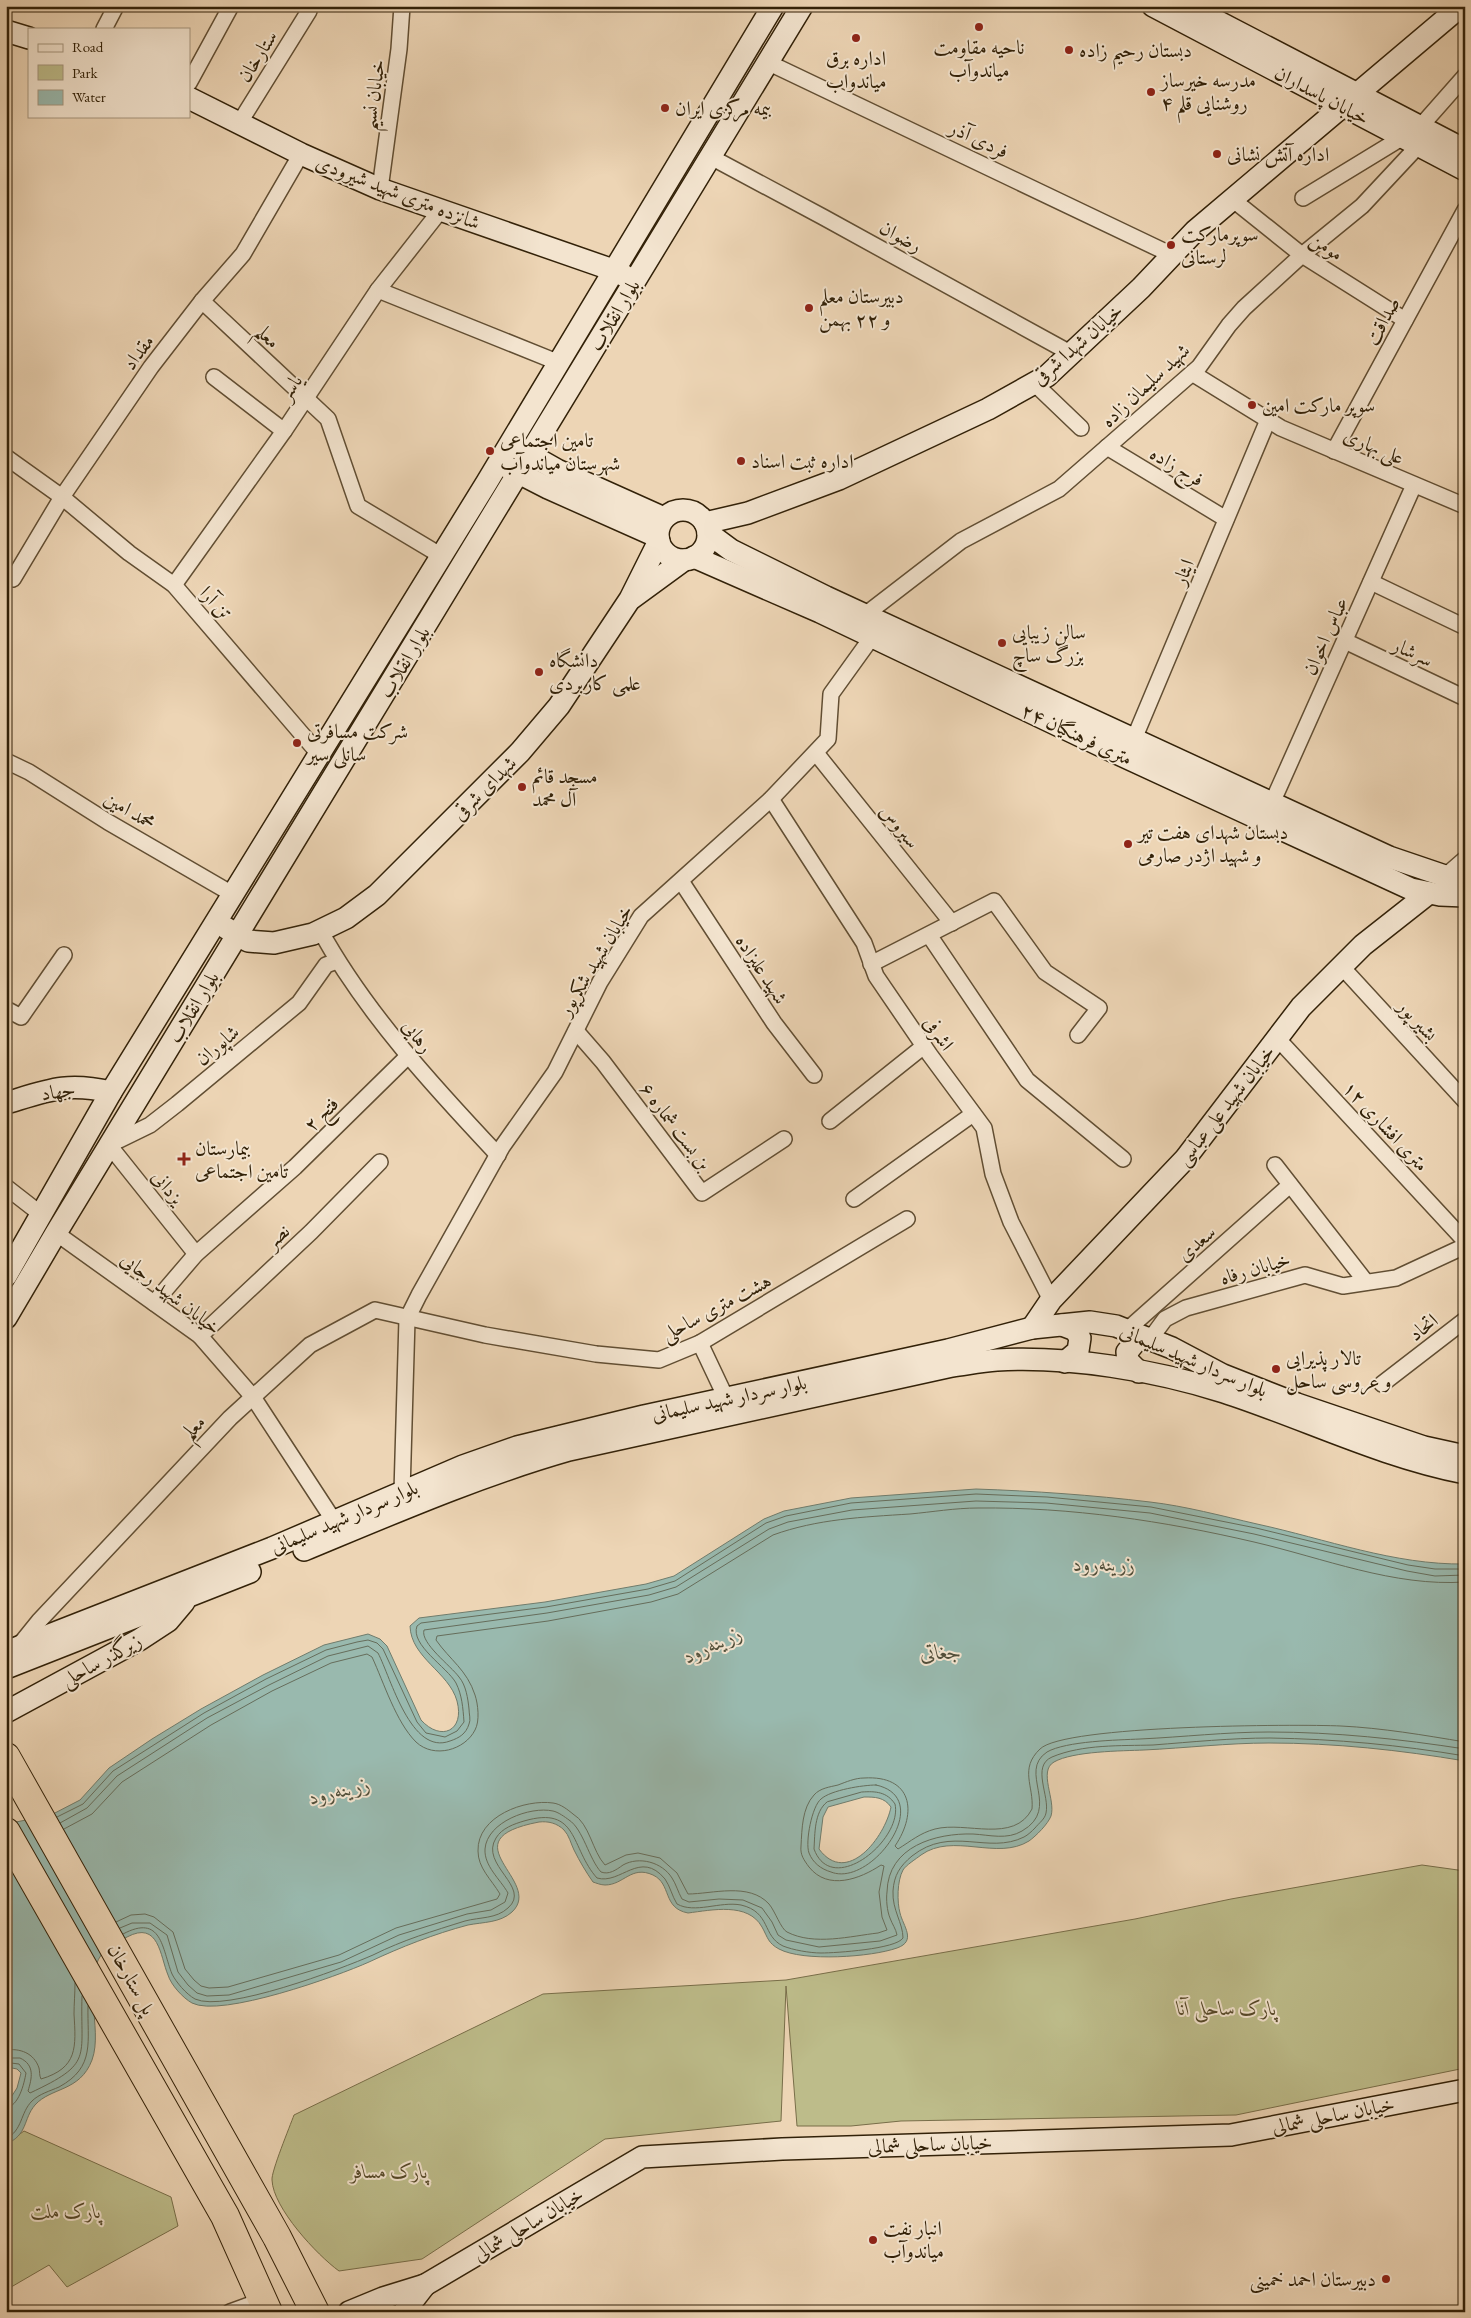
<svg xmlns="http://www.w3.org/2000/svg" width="1471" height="2318" viewBox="0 0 1471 2318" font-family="'EB Garamond',Amiri,serif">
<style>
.green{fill:#bdbc8a;stroke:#786e49}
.water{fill:#99b9ae;stroke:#707c6c;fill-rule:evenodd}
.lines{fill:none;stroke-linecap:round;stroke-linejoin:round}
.shore{stroke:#666d5b;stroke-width:1}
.street-casing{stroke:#614e33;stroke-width:18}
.secondary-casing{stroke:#322108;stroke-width:24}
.highway-casing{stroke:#322108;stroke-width:30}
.street{stroke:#f3e4cf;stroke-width:15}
.secondary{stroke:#f3e4cf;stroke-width:21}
.highway{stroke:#edd5b5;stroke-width:28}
.poi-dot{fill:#8f2418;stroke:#f3e4cf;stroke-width:2}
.labels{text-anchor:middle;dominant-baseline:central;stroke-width:4;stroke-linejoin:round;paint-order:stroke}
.poi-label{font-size:20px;fill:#322108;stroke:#f3e4cf;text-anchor:start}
.street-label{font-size:20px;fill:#322108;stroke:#f3e4cf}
.park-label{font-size:20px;font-style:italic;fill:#554828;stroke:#f3e4cf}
.water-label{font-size:21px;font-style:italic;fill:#514f3a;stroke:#f3e4cf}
</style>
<rect width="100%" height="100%" fill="#edd5b5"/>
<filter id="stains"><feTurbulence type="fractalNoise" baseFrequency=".004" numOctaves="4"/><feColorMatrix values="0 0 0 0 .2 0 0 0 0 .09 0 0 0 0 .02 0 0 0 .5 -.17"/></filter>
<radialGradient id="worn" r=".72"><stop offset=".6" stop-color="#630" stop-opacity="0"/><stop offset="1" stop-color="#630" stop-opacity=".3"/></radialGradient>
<g class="green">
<path d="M1422 1865 1465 1871V2068L1236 2115 901 2121 851 2126H797L786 1986 781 2121 605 2139 422 2259 339 2271C317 2255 273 2208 272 2180 271 2172 290 2126 294 2115L543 1994 786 1980 1135 1919 1231 1899Z"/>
<path d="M24 2131 171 2197 178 2226 67 2287 49 2265 6 2290V2144Z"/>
</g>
<path class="water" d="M976 1489C1034 1491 1092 1495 1150 1502 1185 1506 1222 1516 1257 1524 1326 1539 1394 1565 1465 1564V1761C1400 1750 1335 1743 1269 1743 1228 1743 1186 1748 1144 1750 1122 1751 1073 1751 1054 1762 1038 1771 1056 1800 1051 1816 1048 1824 1036 1836 1029 1841 997 1861 953 1832 921 1855 916 1859 906 1865 903 1870 897 1881 897 1902 900 1913 903 1926 917 1941 897 1948 872 1957 803 1962 779 1949 768 1943 768 1938 762 1927 748 1902 712 1910 688 1913 662 1908 672 1884 653 1875 631 1865 624 1885 605 1885 601 1885 596 1883 593 1882 586 1872 580 1862 574 1850 571 1844 569 1835 564 1830 557 1823 548 1821 539 1822 445 1840 545 1881 512 1912 500 1923 483 1922 468 1925 434 1934 401 1947 369 1962 338 1976 221 2018 192 2003 183 1998 171 1985 168 1975 160 1956 159 1920 127 1937 121 1941 112 1944 107 1948 78 1975 104 2028 92 2060 80 2092 51 2087 35 2105 23 2119 28 2135 6 2144V2105L17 2088 21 2073 17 2069 12 2068 6 2072V1824L51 1815 80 1800 109 1768 152 1739 201 1709 263 1675 324 1645 368 1634 380 1639 387 1646 421 1720C441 1742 465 1731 457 1701 449 1672 411 1658 410 1626L419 1618 545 1602 646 1584 674 1576 764 1519 784 1511 851 1498ZM864 1797C875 1797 884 1797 891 1807 885 1837 847 1887 819 1849L823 1817 828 1807Z"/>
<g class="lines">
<g class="shore">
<path d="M876 1785C937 1798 871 1888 831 1872 821 1869 813 1863 809 1853 805 1842 812 1806 821 1799 831 1790 863 1785 876 1785Z"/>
<path d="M862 1792C876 1791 887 1792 895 1804 903 1840 832 1898 814 1849 815 1834 814 1812 827 1802Z"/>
<path d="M57 1817 83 1804 113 1771 204 1713 266 1679 326 1650 357 1642 368 1640 377 1643 383 1649 417 1722 426 1733 445 1737 457 1731 464 1722C463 1708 462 1695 456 1683 447 1667 410 1645 417 1626L421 1623 546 1607 648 1589 675 1581 766 1523 786 1516 851 1503 976 1494 1047 1497 1151 1507 1256 1528 1408 1565 1435 1569H1465"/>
<path d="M60 1823 87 1808 117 1776 207 1718 269 1685 328 1656 368 1646 378 1653C391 1678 411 1756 450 1741 459 1738 466 1734 469 1724 471 1720 469 1714 469 1709 468 1699 466 1685 459 1677 451 1666 420 1643 424 1630L547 1613 649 1595 676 1587 769 1529 788 1522 852 1510 976 1501 1046 1503 1150 1513 1254 1534 1407 1571 1435 1576 1465 1575"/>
<path d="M64 1829 92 1814 122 1782 211 1725 272 1691 331 1663 367 1654 372 1657C384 1683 396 1722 416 1742 434 1759 465 1750 475 1730 480 1721 478 1704 475 1695 467 1670 450 1660 436 1640L437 1636 548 1621 651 1602 678 1594 773 1535C817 1519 863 1517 910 1514 932 1512 955 1508 978 1508 1071 1507 1164 1521 1254 1542 1323 1558 1394 1587 1465 1582"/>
<path d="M116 1922 131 1915 145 1914 154 1917 173 1932 185 1969 194 1980 201 1986 209 1988 228 1987 339 1955 396 1928 497 1899 500 1894C491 1879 478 1868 478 1851 477 1816 525 1799 553 1803 561 1804 568 1810 573 1814 590 1824 592 1851 605 1865L626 1855 638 1853 660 1858 677 1873 688 1894C712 1894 749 1882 769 1904 775 1911 781 1929 787 1932 814 1946 851 1936 878 1933L887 1930 882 1917 879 1892 884 1866 881 1865C860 1879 828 1891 809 1867 804 1860 800 1855 801 1846 802 1829 802 1808 814 1795 820 1788 830 1787 838 1785 846 1782 855 1778 864 1778 912 1775 918 1812 895 1846L898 1849C911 1841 920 1833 935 1829 966 1821 1014 1844 1032 1809 1034 1786 1019 1769 1040 1749 1064 1725 1297 1724 1341 1726 1382 1728 1423 1735 1465 1742"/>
<path d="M120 1928 132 1923H150L167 1935 178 1972 188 1985 197 1993 207 1996 229 1995 341 1962 399 1935 467 1914 491 1910 505 1902 508 1893C500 1879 484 1866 485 1849 487 1822 530 1806 553 1811 558 1812 565 1817 569 1820 583 1829 589 1859 601 1872 609 1875 616 1870 623 1865 639 1856 662 1862 672 1878 676 1884 678 1892 682 1899L689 1902 719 1899 743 1900 762 1908 772 1922 778 1935 786 1940 819 1947 880 1941 897 1935C896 1929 892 1924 890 1918 887 1911 886 1899 887 1892 888 1846 936 1833 973 1834 990 1835 1007 1840 1022 1831 1062 1808 1017 1772 1047 1752 1066 1741 1118 1740 1140 1739 1183 1737 1226 1732 1269 1732 1335 1732 1400 1739 1465 1749"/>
<path d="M123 1934C162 1913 162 1949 172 1974 176 1982 186 1994 195 1999 225 2013 341 1969 373 1955 403 1940 433 1931 465 1921 480 1917 496 1919 508 1908 532 1887 479 1865 496 1838 502 1828 514 1824 524 1821 579 1805 570 1848 597 1878 621 1885 640 1849 665 1879 670 1886 672 1896 677 1904 695 1914 720 1901 741 1905 771 1912 762 1936 783 1946 793 1950 810 1953 821 1953 836 1953 896 1949 903 1938 903 1923 892 1910 893 1891 894 1875 900 1866 912 1856 951 1825 988 1855 1024 1837 1028 1835 1032 1831 1035 1828 1039 1823 1045 1819 1046 1813 1050 1796 1031 1766 1052 1757 1083 1744 1121 1746 1153 1745 1192 1742 1231 1738 1270 1738 1336 1739 1400 1745 1465 1756"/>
<path d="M6 2050C20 2048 34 2053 39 2068 40 2072 39 2075 41 2079 78 2068 76 2047 74 2014 74 2004 75 1994 75 1983"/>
<path d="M6 2058H20C35 2065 32 2078 28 2091L30 2093C94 2063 80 2059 82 1996"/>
<path d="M6 2066 11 2063 19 2064 26 2073C24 2084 19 2106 6 2108"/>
<path d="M6 2139C23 2130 20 2113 32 2101 39 2094 50 2091 59 2087 96 2067 87 2041 88 2006"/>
</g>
<g class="street-casing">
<g id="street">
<path d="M104 29 116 6"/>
<path d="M767 62 1172 255"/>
<path d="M189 83 231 6"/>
<path d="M240 122 309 11"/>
<path d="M1420 127 1465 76"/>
<path d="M709 156 823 217 1072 354"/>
<path d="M380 189 399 49 402 6"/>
<path d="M1303 198 1403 137"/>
<path d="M1232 199 1302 255 1405 320"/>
<path d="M378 290 557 362"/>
<path d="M202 301 328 419 358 506 440 555"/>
<path d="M1192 373 1281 428 1465 506"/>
<path d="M214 377 284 431"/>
<path d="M1034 383 1081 428"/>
<path d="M1107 447 1226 519"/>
<path d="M1334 451 1465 210"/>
<path d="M6 457 62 497 129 553 174 585 319 754"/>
<path d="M13 579 62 497 151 367 202 301 243 254 301 154"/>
<path d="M1371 582 1465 627"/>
<path d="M174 585 284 431 378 290 440 211"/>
<path d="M865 615 961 541 1059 489 1199 367 1229 325 1244 308 1302 255 1362 206 1419 145"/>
<path d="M1345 641 1465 698"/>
<path d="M1134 739 1268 420"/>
<path d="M816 753 952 923"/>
<path d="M6 761 29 772 108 822 234 895"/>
<path d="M771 799 864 943 876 976 930 1055 984 1128 993 1174 1011 1222 1051 1300"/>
<path d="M1272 803 1414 485"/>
<path d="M1442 879 1465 859"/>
<path d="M681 881 774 1023 814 1075"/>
<path d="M320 930C365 1012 434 1087 498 1155"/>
<path d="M929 935 1027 1080 1123 1159"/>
<path d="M871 964 994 901 1045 972 1099 1008 1078 1035"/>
<path d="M1342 967 1465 1101"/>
<path d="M6 1009 21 1017 64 955"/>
<path d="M576 1031 603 1062 702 1193 784 1139"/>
<path d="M1277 1038 1465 1241"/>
<path d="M830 1121 924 1046"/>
<path d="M1275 1165 1366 1282"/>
<path d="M6 1187 42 1215"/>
<path d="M854 1199 973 1114"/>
<path d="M56 1233 200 1336 253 1397 334 1521"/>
<path d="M196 1254 109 1145 150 1125 177 1104 299 1003 326 965 337 961"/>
<path d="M154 1303 196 1254 295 1167 408 1056"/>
<path d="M1127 1330 1290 1185"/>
<path d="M200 1336 311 1232 380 1162"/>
<path d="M1151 1338 1165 1319 1186 1308 1305 1275 1343 1286 1396 1278 1465 1246"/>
<path d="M700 1343 726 1398"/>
<path d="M1382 1384 1465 1320"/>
<path d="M402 1492 407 1319 419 1295 502 1147 555 1072 600 982 641 916 771 799 828 739 831 694 872 637"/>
<path d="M18 1647 39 1621 230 1418 310 1345 375 1310 485 1335 596 1354 659 1360 700 1343 907 1219"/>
<path d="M230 2312 263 2300"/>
</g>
</g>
<g class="secondary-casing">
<g id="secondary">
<path d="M1153 6 1465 170"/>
<path d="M1188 6 1465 150"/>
<path d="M6 31 29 38"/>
<path d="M189 98 301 154 380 189 613 270 625 276"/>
<path d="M518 448 557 470 664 518"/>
<path d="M507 467 548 488 658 537"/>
<circle cx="683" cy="535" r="25"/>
<path d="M705 523 748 513 839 479 988 409 1047 376 1141 288 1195 231 1461 6"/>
<path d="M708 533 731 550 826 597 1389 857 1445 876 1465 877"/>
<path d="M694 557 820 612 1112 751 1411 889 1440 895 1465 896"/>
<path d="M632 598 684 560"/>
<path d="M226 928 248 941 274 943 313 934 346 918 377 895 520 752 559 706 630 599 659 541"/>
<path d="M6 1103C49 1090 66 1082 111 1092"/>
<path d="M6 1276 111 1092 487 482 773 6"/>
<path d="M6 1318 56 1233 802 6"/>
<path d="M1062 1325 1075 1330 1080 1338 1078 1351 1065 1362"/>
<path d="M1032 1328 1051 1300 1185 1159 1301 1007 1363 945 1429 893"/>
<path d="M1139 1372 1128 1361 1127 1352 1136 1341 1151 1338"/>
<path d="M304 1550C391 1514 478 1476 569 1450L952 1366C967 1364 982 1361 997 1360 1069 1356 1155 1370 1224 1392 1304 1418 1382 1457 1465 1473"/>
<path d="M6 1652 272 1548 463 1466 517 1447 644 1416 948 1350 1032 1328 1090 1322 1116 1326 1172 1348 1223 1375 1297 1404 1424 1447 1465 1456"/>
<path d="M6 1668 250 1572"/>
<path d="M6 1712 139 1640 168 1621 184 1602"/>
<path d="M349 2312 383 2298 425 2285 642 2157 782 2149 1231 2135 1465 2090"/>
<path d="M404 2312 425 2285"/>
</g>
</g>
<g class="highway-casing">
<g id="highway">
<path d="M6 1757 277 2237 315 2312"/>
<path d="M6 1832 225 2216 268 2312"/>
</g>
</g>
<use href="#street" class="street"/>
<use href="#secondary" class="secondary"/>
<use href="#highway" class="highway"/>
</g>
<g class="poi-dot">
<circle cx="979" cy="27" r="5"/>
<circle cx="856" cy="38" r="5"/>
<circle cx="1069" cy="50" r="5"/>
<circle cx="1151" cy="92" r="5"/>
<circle cx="665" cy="108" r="5"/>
<circle cx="1217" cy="154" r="5"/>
<circle cx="1171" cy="245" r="5"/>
<circle cx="809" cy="308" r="5"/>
<circle cx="1252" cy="405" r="5"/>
<circle cx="490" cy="451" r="5"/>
<circle cx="741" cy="461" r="5"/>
<circle cx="1002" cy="643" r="5"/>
<circle cx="539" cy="672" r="5"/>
<circle cx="297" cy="743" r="5"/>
<circle cx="522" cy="787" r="5"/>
<circle cx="1128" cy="844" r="5"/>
<path d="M181.5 1151.5h5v5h5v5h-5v5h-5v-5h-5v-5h5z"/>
<circle cx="1276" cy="1369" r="5"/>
<circle cx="873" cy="2240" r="5"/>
<circle cx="1386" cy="2279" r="5"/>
</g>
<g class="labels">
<g class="poi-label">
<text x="979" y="47" text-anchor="middle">ناحیه مقاومت<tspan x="979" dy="23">میاندوآب</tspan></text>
<text x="1079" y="50">دبستان رحیم زاده</text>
<text x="856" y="58" text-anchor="middle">اداره برق<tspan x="856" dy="23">میاندواب</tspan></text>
<text x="1161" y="80">مدرسه خیرساز<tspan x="1161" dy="23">روشنایی قلم ۴</tspan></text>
<text x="675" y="108">بیمه مرکزی ایران</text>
<text x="1227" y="154">اداره آتش نشانی</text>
<text x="1181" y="234">سوپرمارکت<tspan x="1181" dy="23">لرستانی</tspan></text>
<text x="819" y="296">دبیرستان معلم<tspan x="819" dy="23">و ۲۲ بهمن</tspan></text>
<text x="1262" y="405">سوپر مارکت امین</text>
<text x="500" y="440">تامین اجتماعی<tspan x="500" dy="23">شهرستان میاندوآب</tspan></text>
<text x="751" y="461">اداره ثبت اسناد</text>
<text x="1012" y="632">سالن زیبایی<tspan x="1012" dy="23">بزرگ ساچ</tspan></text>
<text x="549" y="660">دانشگاه<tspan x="549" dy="23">علمی کاربردی</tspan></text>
<text x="307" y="731">شرکت مسافرتی<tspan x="307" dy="23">سانلی سیر</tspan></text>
<text x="532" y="776">مسجد قائم<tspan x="532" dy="23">آل محمد</tspan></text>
<text x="1138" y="832">دبستان شهدای هفت تیر<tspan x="1138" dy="23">و شهید اژدر صارمی</tspan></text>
<text x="195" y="1148">بیمارستان<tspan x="195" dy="23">تامین اجتماعی</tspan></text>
<text x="1286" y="1358">تالار پذیرایی<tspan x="1286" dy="23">و عروسی ساحل</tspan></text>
<text x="883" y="2228">انبار نفت<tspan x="883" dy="23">میاندوآب</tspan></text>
<text x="1376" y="2279" text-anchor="end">دبیرستان احمد خمینی</text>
</g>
<g class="street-label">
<text transform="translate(257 56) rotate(-58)">ستارخان</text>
<text transform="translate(373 95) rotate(-82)">خیابان نسیم</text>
<text transform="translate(1322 95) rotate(28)">خیابان پاسداران</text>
<text transform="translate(979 139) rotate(25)">فردی آذر</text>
<text transform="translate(398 192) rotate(21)">شانزده متری شهید شیرودی</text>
<text transform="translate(901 236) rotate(29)">رضوان</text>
<text transform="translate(1327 246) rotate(34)">مومن</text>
<text transform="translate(614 315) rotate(-59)">بلوار انقلاب</text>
<text transform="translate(1382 321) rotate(-62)">صداقت</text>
<text transform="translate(268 336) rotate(44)">معلم</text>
<text transform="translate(1077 344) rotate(-41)">خیابان شهدا شرقی</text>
<text transform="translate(138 352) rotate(-53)">مقداد</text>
<text transform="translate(1145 385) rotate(-43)">شهید سلیمان زاده</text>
<text transform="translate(290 387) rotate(-56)">یاسر</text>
<text transform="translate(1374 446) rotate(23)">علی بهاری</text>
<text transform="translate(1177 466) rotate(31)">فرج زاده</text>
<text transform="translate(1183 572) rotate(-67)">ایثار</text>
<text transform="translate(216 603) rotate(49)">تن آرا</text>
<text transform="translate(1325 636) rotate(-66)">عباس اخوان</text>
<text transform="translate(1413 652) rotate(25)">سرشار</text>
<text transform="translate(404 662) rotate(-59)">بلوار انقلاب</text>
<text transform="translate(1077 734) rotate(25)">۲۴ متری فرهنگیان</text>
<text transform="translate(484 788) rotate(-45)">شهدای شرقی</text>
<text transform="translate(130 810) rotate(30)">محمد امین</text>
<text transform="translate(900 826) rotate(51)">سیروس</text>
<text transform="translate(595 960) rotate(-59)">خیابان شهید شکرپور</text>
<text transform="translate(762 969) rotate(57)">شهید علیزاده</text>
<text transform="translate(193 1007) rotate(-59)">بلوار انقلاب</text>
<text transform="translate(1418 1020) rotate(48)">بشیر پور</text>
<text transform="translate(939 1033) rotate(55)">اشرفی</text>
<text transform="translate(418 1036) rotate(53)">رهایی</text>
<text transform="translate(217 1045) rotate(-40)">شاپوران</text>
<text transform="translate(58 1091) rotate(-9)">جهاد</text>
<text transform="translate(1225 1105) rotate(-52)">خیابان شهید علی عباسی</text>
<text transform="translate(321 1114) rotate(-45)">فتح ۲</text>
<text transform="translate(676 1126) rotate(53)">بن بست شماره ۶</text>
<text transform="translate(1386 1126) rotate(47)">۱۲ متری افشاری</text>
<text transform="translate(168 1187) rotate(51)">یزدانی</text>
<text transform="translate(277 1236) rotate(-43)">نصر</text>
<text transform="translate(1196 1243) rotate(-41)">سعدی</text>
<text transform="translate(1255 1268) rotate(-16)">خیابان رفاه</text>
<text transform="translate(171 1293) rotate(38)">خیابان شهید رجایی</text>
<text transform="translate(716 1307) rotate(-28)">هشت متری ساحلی</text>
<text transform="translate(1423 1327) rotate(-38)">اتحاد</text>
<text transform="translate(1194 1360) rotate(23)">بلوار سردار شهید سلیمانی</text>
<text transform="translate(729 1398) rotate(-12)">بلوار سردار شهید سلیمانی</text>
<text transform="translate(193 1427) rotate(-47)">معلم</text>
<text transform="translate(344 1517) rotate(-23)">بلوار سردار شهید سلیمانی</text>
<text transform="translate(101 1660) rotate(-29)">زیرگذر ساحلی</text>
<text transform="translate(132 1979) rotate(61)">پل ستارخان</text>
<text transform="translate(1333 2115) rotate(-11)">خیابان ساحلی شمالی</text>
<text transform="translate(930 2144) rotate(-2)">خیابان ساحلی شمالی</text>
<text transform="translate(528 2224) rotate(-31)">خیابان ساحلی شمالی</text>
</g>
<g class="park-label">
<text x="1227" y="2008">پارک ساحلی آنا</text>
<text x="389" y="2171">پارک مسافر</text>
<text x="66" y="2211">پارک ملت</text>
</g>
<g class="water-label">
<text x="1104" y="1563">زرینه‌رود</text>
<text transform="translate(712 1644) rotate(-25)">زرینه‌رود</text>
<text x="941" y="1651">جغاتی</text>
<text transform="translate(339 1790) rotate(-14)">زرینه‌رود</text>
</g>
</g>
<rect width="1471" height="2318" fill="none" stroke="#edd5b5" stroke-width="25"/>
<rect x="8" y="8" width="1456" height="2303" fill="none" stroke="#322108" stroke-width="2.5"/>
<rect x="12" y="12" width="1446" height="2293" fill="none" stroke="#322108"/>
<rect x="28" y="28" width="162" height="90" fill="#f3e4cf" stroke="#a6967f"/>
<rect x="38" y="44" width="25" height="8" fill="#f3e4cf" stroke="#a6967f"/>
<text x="72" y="52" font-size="15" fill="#322108">Road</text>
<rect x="38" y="65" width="25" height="15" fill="#bdbc8a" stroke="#a6967f"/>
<text x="72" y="78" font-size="15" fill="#322108">Park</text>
<rect x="38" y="90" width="25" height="15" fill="#99b9ae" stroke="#a6967f"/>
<text x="72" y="102" font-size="15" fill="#322108">Water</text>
<rect width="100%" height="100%" filter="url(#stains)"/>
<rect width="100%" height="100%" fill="url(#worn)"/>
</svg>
